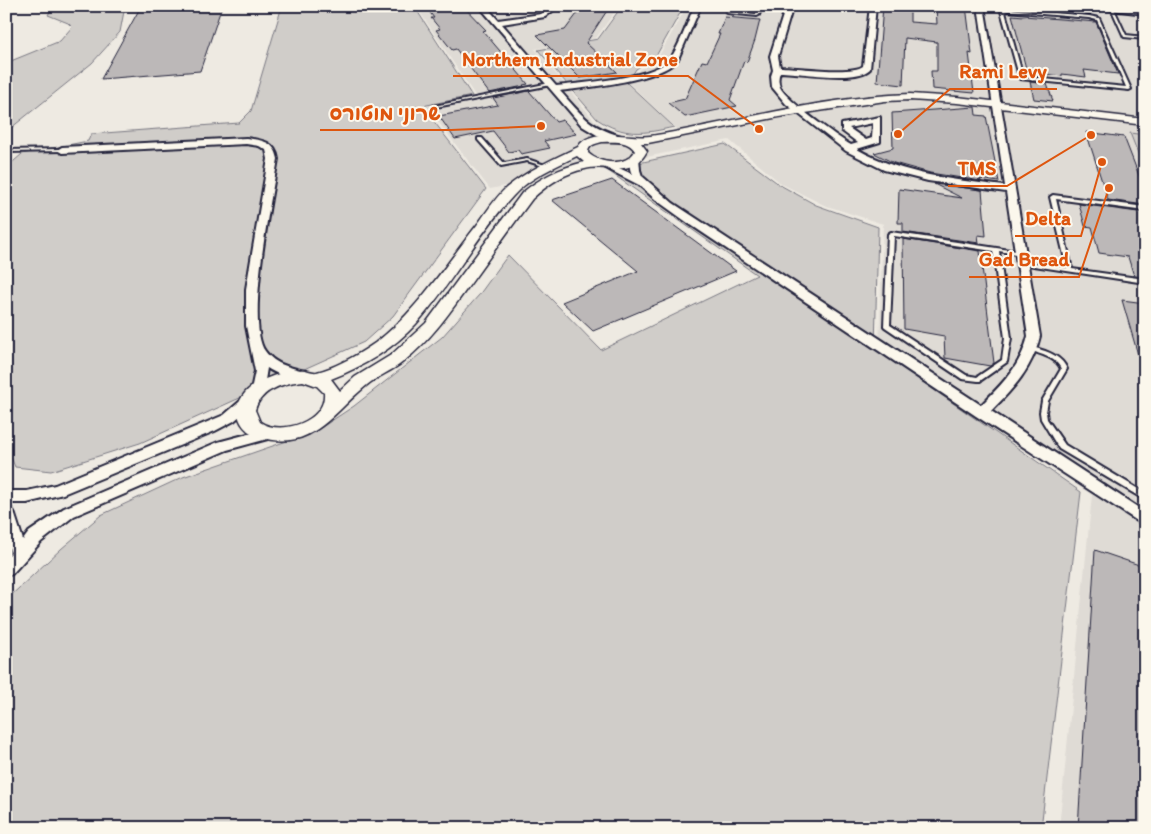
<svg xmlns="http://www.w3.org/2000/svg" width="1151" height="834" viewBox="0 0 1151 834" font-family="Itim,'Playpen Sans Hebrew',sans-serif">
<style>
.built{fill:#dfdbd5}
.green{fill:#d0cdc9;stroke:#797882}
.building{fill:#bcb8b8;stroke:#22223b}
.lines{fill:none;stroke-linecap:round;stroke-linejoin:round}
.service-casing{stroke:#22223b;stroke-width:4}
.minor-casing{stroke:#22223b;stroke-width:4}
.tertiary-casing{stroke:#22223b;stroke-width:3}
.service{fill:#fbf7ec;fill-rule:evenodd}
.minor{fill:#fbf7ec;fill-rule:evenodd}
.tertiary{fill:#fbf7ec;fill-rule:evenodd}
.leader{fill:none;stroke:#de560e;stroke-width:2}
.callout-dot{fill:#de560e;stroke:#fbf7ec;stroke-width:2}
.callout-label{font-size:20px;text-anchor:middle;font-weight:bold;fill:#de560e;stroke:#fbf7ec;stroke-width:4;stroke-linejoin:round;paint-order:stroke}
</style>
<rect width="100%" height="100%" fill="#eeeae2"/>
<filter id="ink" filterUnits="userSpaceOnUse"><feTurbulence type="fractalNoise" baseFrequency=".02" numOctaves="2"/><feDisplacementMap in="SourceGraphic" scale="10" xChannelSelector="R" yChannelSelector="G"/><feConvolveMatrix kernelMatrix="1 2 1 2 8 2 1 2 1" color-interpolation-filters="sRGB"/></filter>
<g filter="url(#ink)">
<path class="built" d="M416 6H619L596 38 535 49 594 120 607 129 626 134 650 135 678 130 629 83 640 69 659 56 687 6H1145V828H1059L1092 495 879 350 883 224 824 205 782 184 729 140 490 189 426 106 476 97Z"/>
<g class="green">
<path d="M53 6H125L120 32 92 63 6 132V63L60 41 72 27 68 23 48 15Z"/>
<path d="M282 6H414L472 96 422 106 486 189 393 316 364 342 140 443 51 471 15 467 6 445V168L22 154 88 141 91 134 239 123 251 111Z"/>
<path d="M622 6H684L656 56 636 69 627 83 674 127C644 134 624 137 597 119L538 50 598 39Z"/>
<path d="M1130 133 1145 135V171Z"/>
<path d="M725 144 780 185 816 205 878 227 875 349 1081 492 1041 828H6V600L61 549 101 515 183 477 316 431 354 406 442 337 479 295 508 255 601 350 757 275 607 170Z"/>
</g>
<g class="building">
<path d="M162 6H222L200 71 101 79 140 8Z"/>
<path d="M425 6H463L486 30 483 31 528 84 523 85 524 86 489 93 456 49 452 50 436 30 440 29 431 18H434Z"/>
<path d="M583 6H610L586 43 617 72 580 78 537 35 565 30Z"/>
<path d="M883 6H910V22L937 24 936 6H966L972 54 969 53 974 93 932 89 931 71H937V42L905 38 903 85 877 82Z"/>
<path d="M1012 15 1096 22 1118 74 1084 70 1086 77 1062 74V76L1044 74 1045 77 1028 76Z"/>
<path d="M725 17 760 20 755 40 747 62 744 61 730 100 737 106 685 117 668 103 685 99 702 61 707 62 720 34H718Z"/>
<path d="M1030 82 1047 84 1053 101 1034 99Z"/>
<path d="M529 91 556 122 563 120 576 134 544 141 550 148 521 154 518 150 509 152 493 131 455 139 439 116 498 105 493 98Z"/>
<path d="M975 107 976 115 986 116 999 182 980 179 981 181 930 173 894 163 874 153 893 148 892 113Z"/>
<path d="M1086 132 1124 137 1145 191V205L1108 200Z"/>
<path d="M612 180 736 271 593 331 562 302 638 271 552 200Z"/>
<path d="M934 184 982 190 986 236 978 235 979 243 903 232V223H898L899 189 962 198Z"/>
<path d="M1079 204 1145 213V277L1134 276 1128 257 1099 253 1092 227 1085 226Z"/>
<path d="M903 239 980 251 994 363 990 366 945 358 944 336 904 329Z"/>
<path d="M1122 300 1145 303V364L1141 365Z"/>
<path d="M1095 550 1145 567V828H1078Z"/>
</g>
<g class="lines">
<g class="service-casing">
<g id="service">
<path d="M728 6H732L730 11 756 14 758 6H762L759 15 757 16 727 13Z"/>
<path d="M1111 8 1114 9 1126 35 1145 37V39L1124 37Z"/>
<path d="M1008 9 1089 16 1099 18 1131 89 1129 90 1020 79 1001 11ZM1008 11 1089 18 1097 20 1126 87 1023 77 1005 12Z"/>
<path d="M550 83H551V85L436 107 434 106Z"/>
<path d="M478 138H482L504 163 527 159 548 166 546 167 527 161 501 166 478 140Z"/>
<path d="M64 149V150L62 151 6 152V150Z"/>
<path d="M1053 195 1145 207V211L1056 199 1072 269 1145 279V283L1021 264V262L1023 261 1067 268 1050 197Z"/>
<path d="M891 232 1023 252 1024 253 1021 255 999 251 1011 338 1007 362 980 381H978L962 379 885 327 884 326 888 234ZM894 236 993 251 1005 338 1002 360 977 377 966 375 890 325Z"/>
<path d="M1032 347C1046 351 1061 355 1067 369L1048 401 1046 412 1047 419 1065 445 1145 493V500L1059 449 1041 419 1040 412 1042 401 1061 369C1056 357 1041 355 1030 350L1029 349 1030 348Z"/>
</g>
</g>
<g class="minor-casing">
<g id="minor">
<path d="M479 6H486L498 20 541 14 551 6H559L545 17 502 24 556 86C581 83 651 78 668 61 677 53 689 19 694 6H701L678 59C662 81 588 87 560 91 582 115 589 127 621 136L623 138 618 141 597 135 582 126Z"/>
<path d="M786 6H793L778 56 780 67C797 67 852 75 863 66L870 6H876L870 69C856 83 800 72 780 72 778 77 778 82 780 87 786 100 837 137 851 145L858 143 842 131V124L880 117V142L857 149C903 175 954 180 1005 186L978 6H984L1040 336C1033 368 1013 389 991 411L1145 512V526L976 416 688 223 656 200 639 185 600 165 605 162 608 163 632 174C629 169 629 162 633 157H639L640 170 642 176 673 203 981 405C1002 384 1021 366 1028 336L1006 192 928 181 884 170 846 151 786 104 772 87 771 76 773 70 770 56ZM873 123 872 138 866 140 849 128Z"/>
<path d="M1078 6H1106L1145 10V14Z"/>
<path d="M246 138C261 140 275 141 278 159 272 195 245 324 265 351 276 366 291 367 308 372L310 375 308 378C296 381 277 375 267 368L263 393H253L251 390 255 371 246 326V289L268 159 266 150 259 146 246 144 62 153 57 150 62 147Z"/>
<path d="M250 395 255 397 257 400 255 403 234 421 215 431 63 494 27 503H6V491H27L55 485 205 423 224 415 245 397Z"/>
<path d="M270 428 275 429 277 433 275 437 227 450 74 516 41 542 12 574 6 576V558L11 553 6 538V506L11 508 14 512 23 540 29 532 64 508 218 442Z"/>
</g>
</g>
<g class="tertiary-casing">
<path id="tertiary" d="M910 94 957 97 1145 119V125L957 103 910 100 885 101 779 117 648 143H641L647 151C632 179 608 163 585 169 564 173 547 185 532 199 511 227 491 255 471 283 450 312 431 340 403 362 392 371 378 376 367 385 333 412 312 453 260 437 248 434 237 423 238 409 240 383 279 372 300 370 306 369 311 373 317 372 337 367 359 354 375 343 417 312 445 265 477 225 486 213 495 198 506 188 528 170 553 159 578 147 590 126 630 139 650 136 671 133 693 128 714 124 778 111 844 96 910 94ZM602 142C614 142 628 140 635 151 626 167 600 164 588 153 588 145 595 144 602 142ZM577 156 584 162C560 168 541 177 522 193L426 323 391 355 355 377 340 391 331 379C362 367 393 349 416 324 452 284 477 235 513 196 530 177 555 167 577 156ZM303 381 317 386 324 393C326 422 281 436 260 422L255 410C261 389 284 383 303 381Z"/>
</g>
<use href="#service" class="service"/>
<use href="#minor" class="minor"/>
<use href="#tertiary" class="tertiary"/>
</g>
</g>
<path class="leader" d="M759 129L688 76H453M898 134L950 89H1057M541 126L451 130H320M1091 135L1007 186H948M1102 162L1081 236H1015M1109 188L1079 277H969"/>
<g class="callout-dot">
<circle cx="759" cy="129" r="5"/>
<circle cx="898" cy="134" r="5"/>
<circle cx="541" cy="126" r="5"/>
<circle cx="1091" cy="135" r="5"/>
<circle cx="1102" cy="162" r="5"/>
<circle cx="1109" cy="188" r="5"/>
</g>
<g class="callout-label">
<text x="570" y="66">Northern Industrial Zone</text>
<text x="1003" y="78">Rami Levy</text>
<text x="385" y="120">שרוני מוטורס</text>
<text x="977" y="175">TMS</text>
<text x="1048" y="225">Delta</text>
<text x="1024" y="266">Gad Bread</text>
</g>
<rect width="1151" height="834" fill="none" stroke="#fbf7ec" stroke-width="25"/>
<rect x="12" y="12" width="1126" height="809" fill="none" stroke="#22223b" stroke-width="2" filter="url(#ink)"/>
</svg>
